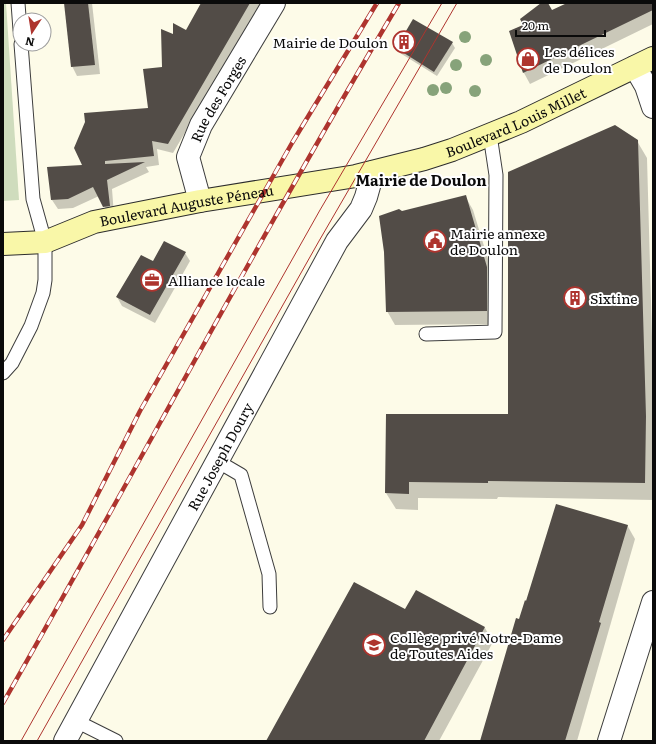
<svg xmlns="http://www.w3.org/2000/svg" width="656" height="744" viewBox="0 0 656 744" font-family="Literata,serif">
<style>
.cemetery{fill:#cfdcbd}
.shadow{fill:#0003}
.building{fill:#524c47}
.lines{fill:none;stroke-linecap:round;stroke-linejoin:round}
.lane-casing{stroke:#3d3d3d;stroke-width:15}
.street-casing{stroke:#3d3d3d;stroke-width:24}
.secondary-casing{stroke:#2c2c2c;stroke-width:24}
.lane{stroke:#fff;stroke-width:13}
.street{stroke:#fff;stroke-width:22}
.secondary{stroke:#f9f7a8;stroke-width:22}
.tram{stroke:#ae342e;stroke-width:1}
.rail-casing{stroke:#ae342e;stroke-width:4.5}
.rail{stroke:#fff;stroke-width:3;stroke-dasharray:9;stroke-linecap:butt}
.tree{fill:#87a37a}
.labels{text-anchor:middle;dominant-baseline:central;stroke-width:4;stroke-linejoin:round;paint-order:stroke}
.poi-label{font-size:14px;fill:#0a0a0a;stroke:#fff;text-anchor:start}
.street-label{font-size:14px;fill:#0a0a0a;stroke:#fff}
.neighbourhood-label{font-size:15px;font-weight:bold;fill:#0a0a0a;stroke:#fff}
</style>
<rect width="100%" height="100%" fill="#fdfbe8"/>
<path class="cemetery" d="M3 3H6L19 200 3 201Z"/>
<g class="shadow">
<path d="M65 3H92L100 74 77 76 72 66Z"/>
<path d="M203 3H261L173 153 157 149 159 165 146 167 149 172 112 189 114 215 110 216 99 196 73 208 58 209 52 200 84 166 149 109 174 36 186 32Z"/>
<path d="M542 3H547L552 11 570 3H653V24L530 84 524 73V25Z"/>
<path d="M452 43 455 48 437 76 400 53 397 48Z"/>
<path d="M637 141 647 158 653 372V500L498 497 497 499 418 498V510L396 509 386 493 509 415Z"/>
<path d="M465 196 473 210 495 282 494 324 395 325 387 311Z"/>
<path d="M185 253 190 261 155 323 122 306 117 297Z"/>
<path d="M627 525 635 539 577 741H481L520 620Z"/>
<path d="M416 592 485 628 493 642 439 741H267L405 610Z"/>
</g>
<g class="building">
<path d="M64 3H88L95 65 71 67Z"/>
<path d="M201 3H250L168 144 152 141 154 156 105 161V164L145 162 107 180 110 206 103 207 93 187 68 199 51 200 47 167 82 165 74 148 85 122 84 113 148 108 143 69 162 67 161 29 173 34V23L186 30Z"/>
<path d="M541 3H548L552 10 567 3H653V10L523 73 509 31 523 25 520 19Z"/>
<path d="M413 19 453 42 434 72 396 48Z"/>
<path d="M615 125 638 140 646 416 645 483 488 481V483L409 482V494L385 493 386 414H508V172Z"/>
<path d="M466 195 487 267V311L386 312 384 252 379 216 399 209 402 211Z"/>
<path d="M164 241 186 252 150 315 116 297 141 255 153 261Z"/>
<path d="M556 504 628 525 599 622 601 623 565 741H480L516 618 519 619 525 600 526 601Z"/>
<path d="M354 582 405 609 416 590 485 627 424 741H266Z"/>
</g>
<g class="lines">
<g class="lane-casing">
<g id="lane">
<path d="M18 3 20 30"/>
<path d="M426 334 495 332 496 175 490 135"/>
<path d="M3 373 12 363 31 326 43 293 45 280V242L33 199 21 44"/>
<path d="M217 461 241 475 269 574 270 607"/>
<path d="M76 721 116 741"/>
</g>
</g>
<g class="street-casing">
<g id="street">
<path d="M635 67 646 86 653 107"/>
<path id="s1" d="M200 201 188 157 201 125 274 3"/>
<path id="s2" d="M65 741 337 241 361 209 366 197 373 172"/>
<path d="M609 741 653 602"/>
</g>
</g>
<g class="secondary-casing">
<g id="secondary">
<path id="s3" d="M3 244 45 242 94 222 200 201 356 176 424 159 452 150 521 122 653 58"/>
</g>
</g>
<use href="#lane" class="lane"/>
<use href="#street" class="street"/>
<use href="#secondary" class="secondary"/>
<g class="tram">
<path d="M21 741 320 210 442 3"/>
<path d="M37 741 319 241 457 3"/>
</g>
<g class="rail-casing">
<g id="rail">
<path d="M3 640 82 525 140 411 292 143 377 3"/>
<path d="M3 703C136 470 262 233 399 3"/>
</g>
</g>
<use href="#rail" class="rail"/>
</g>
<g class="tree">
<circle cx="465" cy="37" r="6"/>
<circle cx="486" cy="60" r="6"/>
<circle cx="456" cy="65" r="6"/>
<circle cx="446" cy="88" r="6"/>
<circle cx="433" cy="90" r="6"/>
<circle cx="475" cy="91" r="6"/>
</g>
<defs>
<g id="building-ring" transform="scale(1.15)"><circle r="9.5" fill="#fff" stroke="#ae342e" stroke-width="1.5"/><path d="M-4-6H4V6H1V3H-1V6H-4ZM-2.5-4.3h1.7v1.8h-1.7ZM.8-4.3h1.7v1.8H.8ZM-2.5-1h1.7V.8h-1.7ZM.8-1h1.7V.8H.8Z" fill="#ae342e"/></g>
<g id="shop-ring" transform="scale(1.15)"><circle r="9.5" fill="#fff" stroke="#ae342e" stroke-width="1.5"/><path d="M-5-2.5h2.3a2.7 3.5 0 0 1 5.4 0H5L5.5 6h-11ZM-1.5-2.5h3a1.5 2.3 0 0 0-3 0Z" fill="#ae342e"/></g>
<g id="civic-ring" transform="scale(1.15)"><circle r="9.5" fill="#fff" stroke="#ae342e" stroke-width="1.5"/><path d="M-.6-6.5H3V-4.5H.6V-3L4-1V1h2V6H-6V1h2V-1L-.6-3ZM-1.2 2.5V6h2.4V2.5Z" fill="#ae342e"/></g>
<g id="office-ring" transform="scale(1.15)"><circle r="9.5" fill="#fff" stroke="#ae342e" stroke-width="1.5"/><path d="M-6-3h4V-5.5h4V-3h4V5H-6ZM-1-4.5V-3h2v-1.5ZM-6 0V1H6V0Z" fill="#ae342e"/></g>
<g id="school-ring" transform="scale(1.15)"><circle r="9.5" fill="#fff" stroke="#ae342e" stroke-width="1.5"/><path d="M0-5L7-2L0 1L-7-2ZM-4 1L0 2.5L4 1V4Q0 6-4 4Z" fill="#ae342e"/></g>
</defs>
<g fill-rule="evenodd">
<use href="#building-ring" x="404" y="42"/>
<use href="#shop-ring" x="528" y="59"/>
<use href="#civic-ring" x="435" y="241"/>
<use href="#office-ring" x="152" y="280"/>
<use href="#building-ring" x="575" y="298"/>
<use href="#school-ring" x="374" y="645"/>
</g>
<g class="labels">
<g class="poi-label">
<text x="388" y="42" text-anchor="end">Mairie de Doulon</text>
<text x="544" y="51">Les délices<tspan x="544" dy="16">de Doulon</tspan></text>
<text x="450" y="233">Mairie annexe<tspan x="450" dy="16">de Doulon</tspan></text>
<text x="168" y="280">Alliance locale</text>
<text x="590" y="298">Sixtine</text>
<text x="390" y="637">Collège privé Notre-Dame<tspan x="390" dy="16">de Toutes Aides</tspan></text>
</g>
<g class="street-label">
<text stroke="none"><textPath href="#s1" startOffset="111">Rue des Forges</textPath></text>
<text stroke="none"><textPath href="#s3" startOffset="530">Boulevard Louis Millet</textPath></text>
<text stroke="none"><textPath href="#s3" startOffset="189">Boulevard Auguste Péneau</textPath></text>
<text stroke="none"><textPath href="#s2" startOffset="324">Rue Joseph Doury</textPath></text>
</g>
<g class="neighbourhood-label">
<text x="421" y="179">Mairie de Doulon</text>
</g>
</g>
<rect width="656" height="744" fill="none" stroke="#0a0a0a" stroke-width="8"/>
<g transform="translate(32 32) rotate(192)"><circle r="19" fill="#ffffff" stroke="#9d9d9d"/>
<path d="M0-3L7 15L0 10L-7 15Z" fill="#ae342e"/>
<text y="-6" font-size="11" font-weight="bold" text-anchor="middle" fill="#0a0a0a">N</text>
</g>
<path d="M516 30v6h89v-6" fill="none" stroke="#0a0a0a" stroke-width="2"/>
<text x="522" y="30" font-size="12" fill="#0a0a0a" stroke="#ffffff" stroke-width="3" paint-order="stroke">20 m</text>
</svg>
